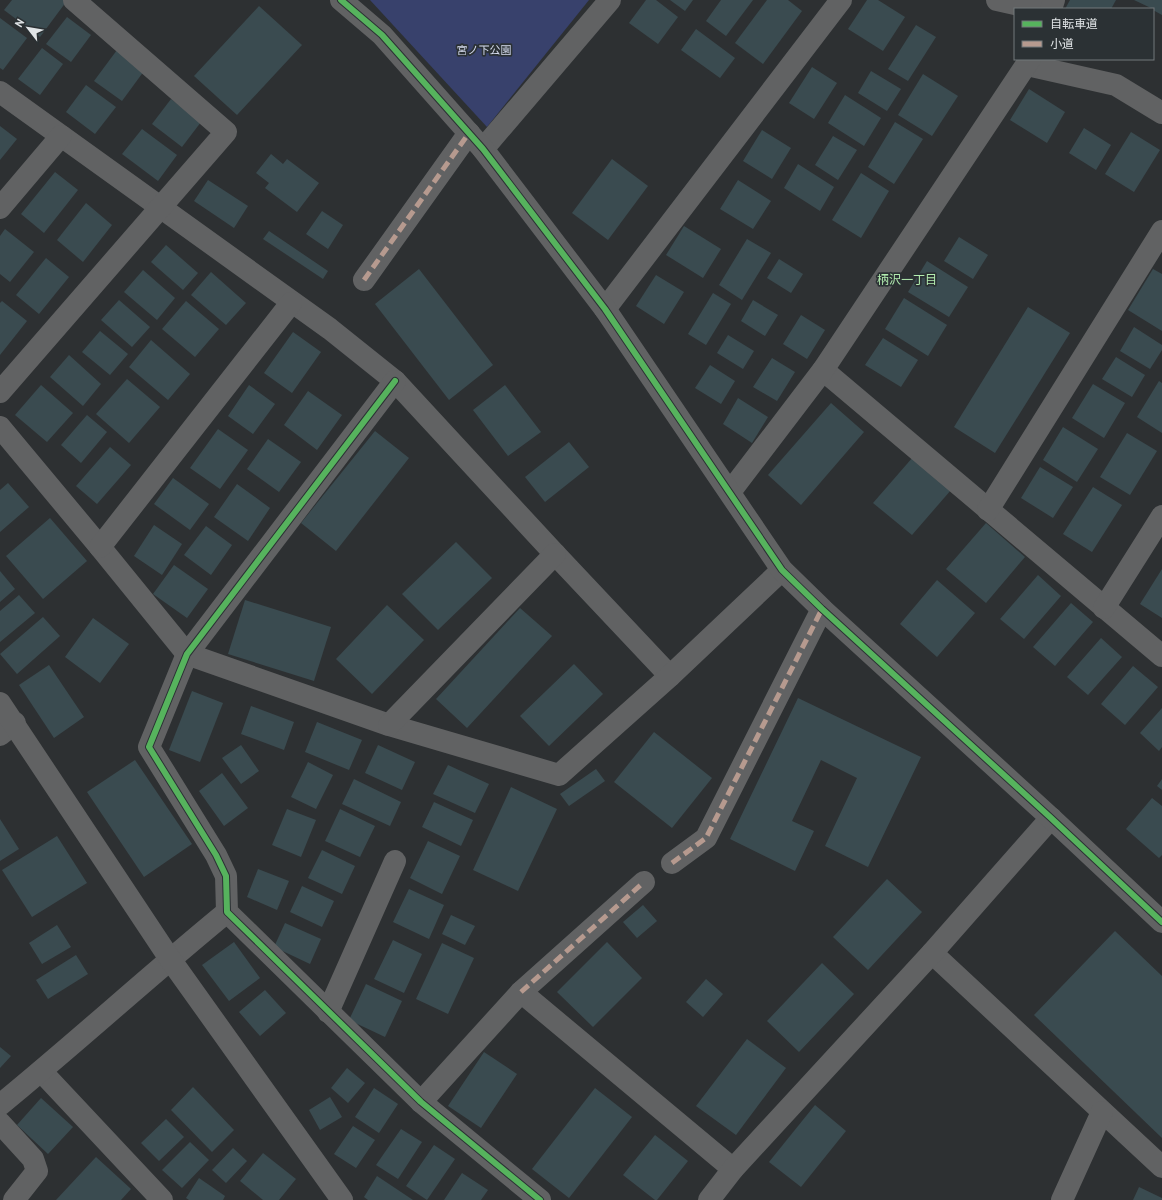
<svg xmlns="http://www.w3.org/2000/svg" width="1162" height="1200" viewBox="0 0 1162 1200" font-family="'PT Sans','Noto Sans JP',sans-serif">
<style>
.green{fill:#38416c}
.building{fill:#3a4b50}
.lines{fill:none;stroke-linecap:round;stroke-linejoin:round}
.pedestrian{stroke:#616263;stroke-width:22}
.minor{stroke:#616263;stroke-width:22}
.tertiary{stroke:#616263;stroke-width:22}
.quiet{stroke:#b69a8f;stroke-width:5;stroke-dasharray:10 5;stroke-linecap:butt}
.cycleway-casing{stroke:#2b3134;stroke-width:8}
.cycleway{stroke:#56b35d;stroke-width:6}
.labels{text-anchor:middle;dominant-baseline:central;stroke-width:3.5;stroke-linejoin:round;paint-order:stroke}
.park-label{font-size:11px;fill:#d5dbee;stroke:#2b3134}
.neighbourhood-label{font-size:12px;fill:#b3ecaf;stroke:#2b3134}
</style>
<rect width="100%" height="100%" fill="#2d3032"/>
<path class="green" d="M370 0H589L487 127Z"/>
<g class="building">
<path d="M12 0H64L66 2 40 37 4 10Z"/>
<path d="M646 0H656L678 17 658 44 629 23Z"/>
<path d="M670 0H693L685 11Z"/>
<path d="M721 0H753L726 36 706 21Z"/>
<path d="M767 0H788L802 11 763 64 735 43Z"/>
<path d="M867 0H878L905 17 883 51 848 29Z"/>
<path d="M1070 0H1116L1111 9H1065Z"/>
<path d="M1134 0H1162V15L1153 10V9Z"/>
<path d="M259 6 302 45 237 115 194 76Z"/>
<path d="M67 17 91 35 71 62 46 44Z"/>
<path d="M0 18 27 38 3 70 0 68Z"/>
<path d="M916 25 936 37 908 81 888 69Z"/>
<path d="M696 29 735 58 720 78 681 50Z"/>
<path d="M42 48 63 64 40 95 18 79Z"/>
<path d="M117 50 144 71 122 101 94 81Z"/>
<path d="M812 67 837 83 814 119 789 103Z"/>
<path d="M871 71 901 89 887 111 858 93Z"/>
<path d="M923 74 958 96 932 136 898 115Z"/>
<path d="M86 85 116 107 95 134 66 112Z"/>
<path d="M1029 89 1065 112 1047 143 1010 120Z"/>
<path d="M845 95 881 118 864 146 828 123Z"/>
<path d="M171 99 201 122 182 147 152 124Z"/>
<path d="M895 122 923 139 894 184 868 167Z"/>
<path d="M0 126 17 139 0 160Z"/>
<path d="M1084 128 1111 145 1096 170 1069 153Z"/>
<path d="M142 129 177 155 158 181 122 154Z"/>
<path d="M762 130 791 148 772 179 743 161Z"/>
<path d="M1131 132 1160 150 1134 192 1105 174Z"/>
<path d="M833 136 857 150 838 180 815 165Z"/>
<path d="M271 154 283 164 287 159 319 183 297 212 265 188 269 183 256 173Z"/>
<path d="M612 159 648 186 608 240 572 213Z"/>
<path d="M798 164 834 187 820 211 784 188Z"/>
<path d="M55 172 78 190 44 233 21 214Z"/>
<path d="M861 173 889 191 861 238 832 220Z"/>
<path d="M208 180 248 206 234 228 194 201Z"/>
<path d="M738 180 771 201 753 229 720 209Z"/>
<path d="M86 203 112 225 83 262 57 240Z"/>
<path d="M322 211 343 225 328 249 306 234Z"/>
<path d="M684 226 721 249 703 278 666 255Z"/>
<path d="M5 229 34 252 10 282 0 274V236Z"/>
<path d="M269 231 328 271 323 279 263 239Z"/>
<path d="M959 237 988 255 973 279 944 261Z"/>
<path d="M747 239 771 253 742 300 719 285Z"/>
<path d="M166 245 198 273 183 290 151 262Z"/>
<path d="M46 258 69 277 39 314 16 295Z"/>
<path d="M779 259 803 274 791 293 767 278Z"/>
<path d="M927 261 968 287 949 317 908 292Z"/>
<path d="M419 269 493 365 449 400 375 304Z"/>
<path d="M1153 269 1162 274V331L1128 310Z"/>
<path d="M143 270 175 298 157 320 124 292Z"/>
<path d="M211 272 246 303 226 325 191 295Z"/>
<path d="M656 275 684 292 664 324 636 306Z"/>
<path d="M713 293 731 304 706 345 688 334Z"/>
<path d="M904 298 947 325 928 356 885 329Z"/>
<path d="M119 300 150 327 132 347 101 320Z"/>
<path d="M753 300 778 315 765 336 741 321Z"/>
<path d="M2 301 27 321 0 355V303Z"/>
<path d="M186 301 219 329 195 357 162 329Z"/>
<path d="M1028 307 1070 333 995 453 954 427Z"/>
<path d="M801 315 825 330 807 359 783 344Z"/>
<path d="M1134 327 1162 345V350L1150 369 1120 351Z"/>
<path d="M100 331 128 354 110 375 82 352Z"/>
<path d="M293 332 321 352 292 393 264 373Z"/>
<path d="M728 335 754 351 743 369 717 353Z"/>
<path d="M883 338 918 360 901 387 865 365Z"/>
<path d="M151 340 190 374 168 400 129 367Z"/>
<path d="M69 355 101 384 83 406 50 377Z"/>
<path d="M1116 357 1145 375 1132 397 1102 379Z"/>
<path d="M772 358 795 372 777 401 753 387Z"/>
<path d="M710 365 735 381 721 404 695 388Z"/>
<path d="M127 379 160 407 129 443 96 414Z"/>
<path d="M1159 381 1162 383V433L1137 417Z"/>
<path d="M1093 384 1125 403 1104 438 1072 418Z"/>
<path d="M41 385 73 413 47 442 15 415Z"/>
<path d="M249 385 275 404 253 434 228 416Z"/>
<path d="M505 385 541 432 508 456 473 410Z"/>
<path d="M308 391 342 415 317 450 284 425Z"/>
<path d="M738 398 768 417 752 443 723 424Z"/>
<path d="M831 403 864 432 801 505 768 475Z"/>
<path d="M87 415 107 432 81 463 61 445Z"/>
<path d="M1063 427 1098 449 1077 482 1043 460Z"/>
<path d="M218 429 248 450 220 489 190 468Z"/>
<path d="M375 431 409 458 336 551 301 523Z"/>
<path d="M1127 433 1157 451 1130 495 1100 477Z"/>
<path d="M268 439 301 462 279 492 247 469Z"/>
<path d="M569 442 589 467 545 502 525 477Z"/>
<path d="M110 447 131 465 97 504 76 486Z"/>
<path d="M913 457 951 490 912 535 873 503Z"/>
<path d="M1040 467 1073 487 1053 518 1021 498Z"/>
<path d="M173 478 209 504 190 530 154 504Z"/>
<path d="M8 483 29 507 0 532V490Z"/>
<path d="M237 484 270 508 248 541 214 517Z"/>
<path d="M1093 487 1122 505 1092 552 1063 534Z"/>
<path d="M50 518 87 561 43 599 6 556Z"/>
<path d="M986 523 1025 557 986 603 946 569Z"/>
<path d="M154 525 182 544 162 575 134 556Z"/>
<path d="M206 526 232 545 211 575 184 555Z"/>
<path d="M456 542 492 578 438 630 402 594Z"/>
<path d="M174 565 208 589 187 618 153 594Z"/>
<path d="M1162 569V618L1140 604Z"/>
<path d="M0 571 15 589 0 602Z"/>
<path d="M1038 575 1061 596 1024 639 1000 619Z"/>
<path d="M937 580 975 613 937 657 900 624Z"/>
<path d="M19 595 35 613 0 642V611Z"/>
<path d="M245 600 331 627 314 681 228 654Z"/>
<path d="M1071 603 1093 622 1055 666 1033 647Z"/>
<path d="M387 605 424 640 372 694 336 659Z"/>
<path d="M520 608 552 636 467 728 436 699Z"/>
<path d="M43 617 60 636 17 674 0 654Z"/>
<path d="M93 618 129 644 100 683 65 657Z"/>
<path d="M1101 638 1122 657 1088 695 1067 677Z"/>
<path d="M574 664 603 694 549 746 520 716Z"/>
<path d="M49 665 84 717 54 738 19 685Z"/>
<path d="M1133 666 1158 687 1125 725 1101 704Z"/>
<path d="M192 691 223 703 200 762 169 750Z"/>
<path d="M798 698 921 757 868 867 825 846 857 778 821 760 792 821 814 831 795 871 730 839Z"/>
<path d="M251 706 294 722 284 750 241 734Z"/>
<path d="M1162 708V747L1159 751 1140 733Z"/>
<path d="M317 722 362 740 349 770 305 752Z"/>
<path d="M654 732 712 778 672 828 614 782Z"/>
<path d="M241 745 259 771 241 784 222 758Z"/>
<path d="M378 745 415 762 402 790 365 773Z"/>
<path d="M135 760 192 844 144 877 87 792Z"/>
<path d="M308 762 333 775 316 809 291 797Z"/>
<path d="M448 765 489 784 475 813 433 794Z"/>
<path d="M596 769 605 781 569 806 560 794Z"/>
<path d="M222 773 248 808 224 826 199 791Z"/>
<path d="M354 779 401 802 390 826 342 804Z"/>
<path d="M1162 779V790L1157 786Z"/>
<path d="M511 787 557 809 518 891 473 870Z"/>
<path d="M1152 798 1162 806V855L1159 858 1126 829Z"/>
<path d="M434 802 473 820 461 846 422 827Z"/>
<path d="M287 809 316 820 301 857 272 845Z"/>
<path d="M340 809 375 826 360 857 325 841Z"/>
<path d="M0 819 19 849 0 861Z"/>
<path d="M57 836 87 883 32 917 2 870Z"/>
<path d="M428 841 460 856 442 894 410 878Z"/>
<path d="M322 850 355 866 342 894 308 878Z"/>
<path d="M258 869 289 881 277 910 247 897Z"/>
<path d="M887 879 922 912 868 970 833 937Z"/>
<path d="M302 886 334 901 322 927 290 912Z"/>
<path d="M409 889 444 905 429 939 393 922Z"/>
<path d="M643 905 657 921 637 938 623 922Z"/>
<path d="M451 915 475 926 465 945 442 934Z"/>
<path d="M285 923 321 939 310 964 274 947Z"/>
<path d="M57 925 71 947 42 964 29 943Z"/>
<path d="M1115 931 1162 976V1138L1034 1015Z"/>
<path d="M393 940 422 954 404 993 374 979Z"/>
<path d="M234 942 260 978 229 1001 202 965Z"/>
<path d="M607 942 642 978 593 1027 557 992Z"/>
<path d="M442 943 474 958 448 1014 416 999Z"/>
<path d="M76 955 88 974 48 999 36 980Z"/>
<path d="M822 963 854 994 799 1052 767 1021Z"/>
<path d="M706 979 723 994 703 1017 686 1002Z"/>
<path d="M366 984 402 1001 385 1037 349 1020Z"/>
<path d="M265 990 286 1013 260 1036 239 1012Z"/>
<path d="M747 1039 786 1068 736 1135 696 1106Z"/>
<path d="M0 1047 11 1056 0 1068Z"/>
<path d="M484 1052 517 1074 481 1128 448 1106Z"/>
<path d="M347 1068 365 1083 348 1103 331 1088Z"/>
<path d="M193 1087 234 1130 212 1152 171 1110Z"/>
<path d="M374 1088 398 1104 379 1133 355 1117Z"/>
<path d="M595 1088 632 1117 569 1198 532 1169Z"/>
<path d="M330 1097 342 1117 320 1130 309 1110Z"/>
<path d="M41 1098 73 1127 48 1154 17 1125Z"/>
<path d="M815 1105 846 1131 801 1187 769 1162Z"/>
<path d="M166 1119 184 1137 159 1161 141 1143Z"/>
<path d="M353 1126 375 1140 356 1168 334 1154Z"/>
<path d="M401 1129 422 1142 398 1179 376 1165Z"/>
<path d="M655 1135 688 1161 657 1200H655L623 1175Z"/>
<path d="M190 1142 209 1160 182 1188 162 1170Z"/>
<path d="M434 1145 455 1159 427 1200 406 1186Z"/>
<path d="M233 1148 247 1161 226 1183 212 1170Z"/>
<path d="M263 1153 296 1179 279 1200H263L240 1181Z"/>
<path d="M96 1157 131 1189 121 1200H56Z"/>
<path d="M462 1173 488 1190 481 1200H444Z"/>
<path d="M377 1176 413 1200H368L364 1197Z"/>
<path d="M199 1178 225 1196 223 1200H189L186 1198Z"/>
<path d="M1139 1187 1162 1198V1200H1133Z"/>
</g>
<g class="lines">
<g class="pedestrian">
<path d="M364 280 469 133"/>
<path d="M672 863 706 838 822 609"/>
<path d="M521 992 644 882"/>
</g>
<g class="minor">
<path d="M997 0 1037 9"/>
<path d="M1051 9 1054 0"/>
<path d="M1027 65 1116 85 1162 113"/>
<path d="M0 92 330 329 395 381 555 554 670 676"/>
<path d="M483 149 610 0"/>
<path d="M0 208 61 136"/>
<path d="M605 309 841 0"/>
<path d="M823 370 1162 656"/>
<path d="M395 381 187 654 149 747 216 855 226 876 227 912 421 1102 540 1200"/>
<path d="M0 392 226 132 74 0"/>
<path d="M0 427 100 547 187 654 389 725 559 775 670 676 782 570"/>
<path d="M730 492 823 370 1030 59"/>
<path d="M988 510 1162 231"/>
<path d="M100 547 291 303"/>
<path d="M1104 608 1162 516"/>
<path d="M389 725 555 554"/>
<path d="M0 735 15 723"/>
<path d="M932 953 1162 1167"/>
<path d="M328 1012 395 861"/>
<path d="M41 1071 162 1200"/>
<path d="M421 1102 521 992 733 1169"/>
<path d="M0 1105C77 1042 150 975 227 912"/>
<path d="M0 1123 33 1159 37 1171 14 1200"/>
<path d="M709 1200 733 1169 932 953 1051 818"/>
<path d="M1062 1200 1102 1112"/>
</g>
<g class="tertiary">
<path d="M341 0 382 35 483 149 605 309 782 570 822 609 1051 818 1162 922"/>
<path d="M0 703 170 959 342 1200"/>
</g>
<g class="quiet">
<path d="M364 280 469 133"/>
<path d="M672 863 706 838 822 609"/>
<path d="M521 992 644 882"/>
</g>
<g class="cycleway-casing">
<g id="cycleway">
<path d="M341 0 382 35 483 149 605 309 782 570 822 609 1051 818 1162 922"/>
<path d="M395 381 187 654 149 747 216 855 226 876 227 912 421 1102 540 1200"/>
</g>
</g>
<use href="#cycleway" class="cycleway"/>
</g>
<g class="labels">
<g class="park-label">
<text x="484" y="50">宮ノ下公園</text>
</g>
<g class="neighbourhood-label">
<text x="907" y="279">柄沢一丁目</text>
</g>
</g>
<rect x="1014" y="8" width="140" height="52" fill="#2b3134" stroke="#73797b"/>
<rect x="1022" y="21" width="20" height="6" fill="#56b35d" stroke="#73797b"/>
<text x="1050" y="28" font-size="12" fill="#e0e4e6">自転車道</text>
<rect x="1022" y="41" width="20" height="6" fill="#b69a8f" stroke="#73797b"/>
<text x="1050" y="48" font-size="12" fill="#e0e4e6">小道</text>
<g transform="translate(28 28) rotate(301)" stroke="#2b3134" stroke-width="3" paint-order="stroke">
<path d="M0-3L7 15L0 10L-7 15Z" fill="#e0e4e6"/>
<text y="-6" font-size="11" font-weight="bold" text-anchor="middle" fill="#e0e4e6">N</text>
</g>
</svg>
